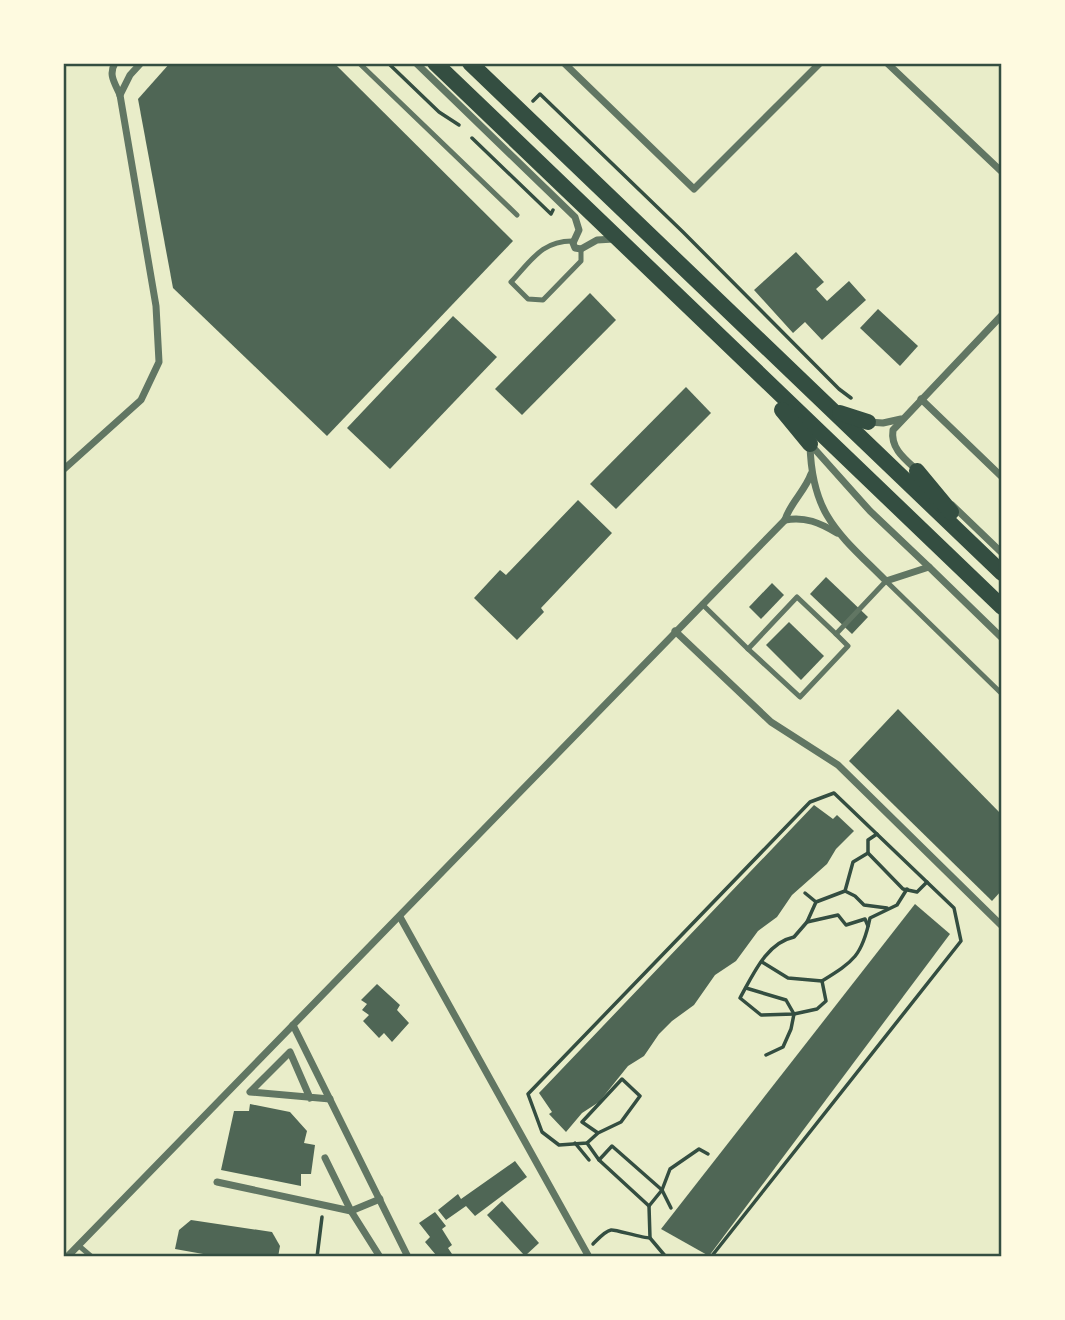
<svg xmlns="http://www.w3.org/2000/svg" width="1065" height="1320" viewBox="0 0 1065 1320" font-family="Inter,sans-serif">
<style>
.building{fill:#4f6655}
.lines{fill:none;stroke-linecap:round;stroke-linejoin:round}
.path{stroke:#344e41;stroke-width:3.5}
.service{stroke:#617663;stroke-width:5}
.minor{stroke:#617663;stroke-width:7}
.trunk{stroke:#344e41;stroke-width:16}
.neatline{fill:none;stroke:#344e41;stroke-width:2.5}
</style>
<rect width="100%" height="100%" fill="#e9edc9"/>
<g class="building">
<path d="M170 63H334L513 241 327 436 173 288 138 99Z"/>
<path d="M796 252 824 282 816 289 827 301 849 281 866 300 822 340 805 322 793 333 754 290Z"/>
<path d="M590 293 616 320 522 415 495 389Z"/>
<path d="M878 309 918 346 900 366 860 328Z"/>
<path d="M453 316 497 357 390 469 347 428Z"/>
<path d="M686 387 711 413 616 509 590 484Z"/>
<path d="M578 500 612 533 541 608 544 612 517 640 474 598 500 570 506 575Z"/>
<path d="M826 577 868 617 852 634 810 594Z"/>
<path d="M772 583 784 595 761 619 749 607Z"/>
<path d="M789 622 824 656 801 680 766 645Z"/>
<path d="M898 709 1002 815V890L992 901 849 761Z"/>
<path d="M814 805 833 819 837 815 854 831 836 849 827 864 792 895 777 917 758 931 736 961 715 975 694 1005 672 1021 659 1034 644 1056 628 1066 599 1102 582 1113 566 1132 549 1114 552 1112 539 1093Z"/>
<path d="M915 904 950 934 709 1256 661 1229Z"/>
<path d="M377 984 400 1005 397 1010 409 1023 392 1042 384 1033 379 1038 363 1021 369 1015 362 1010 367 1004 361 1000Z"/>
<path d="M250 1104 290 1112 307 1131 304 1143 315 1145 311 1174H301V1186L221 1170 234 1111H249Z"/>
<path d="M515 1161 527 1177 475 1216 466 1206 446 1220 438 1210 458 1194 461 1199Z"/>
<path d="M502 1201 539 1243 525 1256 487 1215Z"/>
<path d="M435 1212 446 1226 442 1229 452 1245 448 1248 454 1257H433L436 1255 425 1242 430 1237 419 1223Z"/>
<path d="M191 1220 272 1232 280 1246 278 1257H220L175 1249 179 1230Z"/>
</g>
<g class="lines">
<g class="path">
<path d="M388 63 439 112 459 125"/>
<path d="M533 101 540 94 683 232 839 389 851 398"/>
<path d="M472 138 551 214 553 210"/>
<path d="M877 834 868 840V853L903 889 917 892 927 882"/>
<path d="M868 853 853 862 845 891 816 902 807 922 794 937C766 943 753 975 740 998L761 1015 794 1014 817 1009 826 1001 822 981C854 961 862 956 870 918L897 905 907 889"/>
<path d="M845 891 855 896 864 905 887 908"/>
<path d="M805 893 816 902"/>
<path d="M807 922 838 915 846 925 865 919 868 926"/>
<path d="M762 962 788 978 822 981"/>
<path d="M746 988 786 1000 794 1014 791 1029 783 1047 766 1055"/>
<path d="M598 1133 582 1122 622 1079 640 1096 621 1122 598 1133 587 1143 559 1145 542 1132 528 1094 810 802 834 793 954 908 961 941 711 1257"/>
<path d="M575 1143 589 1160"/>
<path d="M587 1143 599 1160 649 1206 650 1238 666 1257"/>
<path d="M599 1160 612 1146 662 1190 671 1208"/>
<path d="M649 1206 662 1190 670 1169 699 1149 708 1154"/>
<path d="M593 1244C598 1239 605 1231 611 1230 614 1229 642 1238 650 1238"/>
<path d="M317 1257 322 1217"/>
</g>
<g class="service">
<path d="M359 63 517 215"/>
<path d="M574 241C542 240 531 261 511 282L528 299 543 300 581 261V249"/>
<path d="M702 604 748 649 797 597 836 634 886 581 1002 694"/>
<path d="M748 649 800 697 848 646 836 634"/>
<path d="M78 1245 92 1257"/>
</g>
<g class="minor">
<path d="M416 63 575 217 579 230 573 243 575 248 581 249 597 240 614 239"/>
<path d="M564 63 694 189 820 63"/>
<path d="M887 63 1002 172"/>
<path d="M120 95 130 75 141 63"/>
<path d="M921 399 1002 477"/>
<path d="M868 422 883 423 901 419"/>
<path d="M810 445C812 516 839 534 886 581L929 567 1002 638"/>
<path d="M811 445 870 511 929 567"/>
<path d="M63 470 141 400 159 362 156 306 120 95C115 83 108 75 115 63"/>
<path d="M919 472C906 460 890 449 893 430L1002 315"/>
<path d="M952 505 1002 553"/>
<path d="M785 520C805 516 820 523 837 533"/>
<path d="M675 631 771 722 838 765 1002 926"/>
<path d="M400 917 589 1257"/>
<path d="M293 1025 408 1257"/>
<path d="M310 1098 290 1052 250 1092 330 1099"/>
<path d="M325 1158 351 1211"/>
<path d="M217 1182 351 1211"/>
<path d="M380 1199 351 1211 380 1257"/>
<path d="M67 1257 785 520C790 503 805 491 811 474"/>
</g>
<g class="trunk">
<path d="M435 63 1002 607"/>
<path d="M470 63 1002 573"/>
<path d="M782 410 810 444"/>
<path d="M840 413 868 422"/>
<path d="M917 471 951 512"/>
</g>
</g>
<rect width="1065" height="1320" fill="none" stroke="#fefae0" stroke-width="130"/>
<rect x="65" y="65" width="935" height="1190" class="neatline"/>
</svg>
